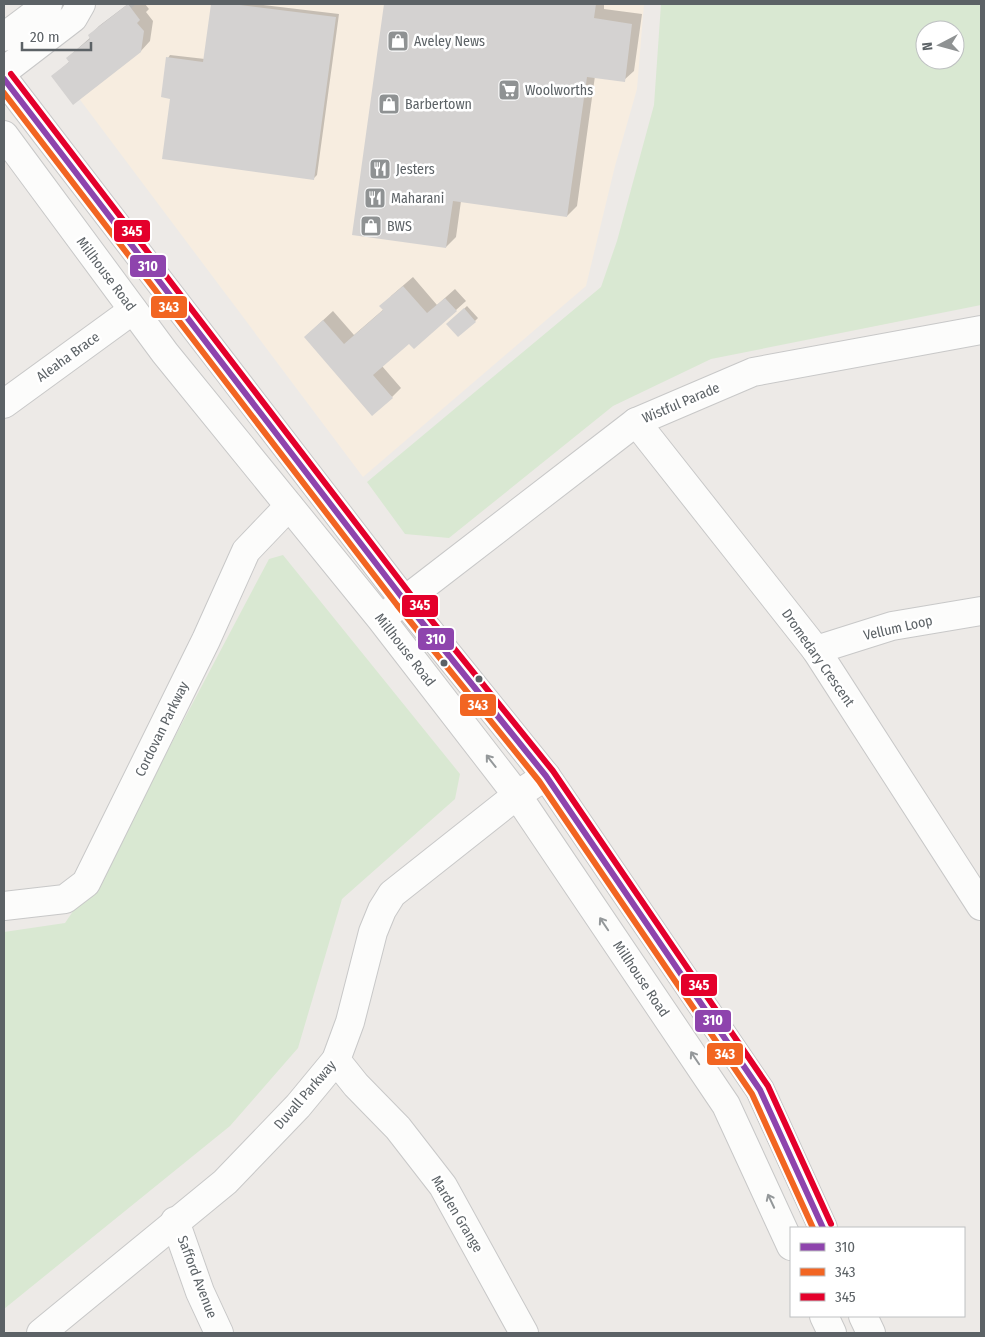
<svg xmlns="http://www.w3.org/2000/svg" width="985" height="1337" viewBox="0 0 985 1337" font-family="'Fira Sans Condensed',sans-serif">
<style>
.commercial{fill:#f7ede0}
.green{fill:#d9e8d2;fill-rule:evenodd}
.shadow{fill:#0003}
.building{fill:#d4d2d1}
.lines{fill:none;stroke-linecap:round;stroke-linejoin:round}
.street-casing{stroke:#c8c8c8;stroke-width:30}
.secondary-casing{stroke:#c8c8c8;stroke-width:30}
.street{stroke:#fcfcfb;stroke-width:28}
.secondary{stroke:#fcfcfb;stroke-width:28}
.bus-1-casing{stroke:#fff;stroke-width:10}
.bus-2-casing{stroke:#fff;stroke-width:10}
.bus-3-casing{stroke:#fff;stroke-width:10}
.bus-1{stroke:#8e44ad;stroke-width:6}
.bus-2{stroke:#f26522;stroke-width:6}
.bus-3{stroke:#e4002b;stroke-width:6}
.oneway{stroke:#94989a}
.bus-dot{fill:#5c6266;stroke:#fff;stroke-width:2}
.labels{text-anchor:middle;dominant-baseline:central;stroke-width:5;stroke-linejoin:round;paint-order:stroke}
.poi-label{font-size:14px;fill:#5c6266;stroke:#fff;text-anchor:start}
.street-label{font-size:14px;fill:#5c6266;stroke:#fff}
.line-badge{stroke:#fff;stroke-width:2}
.badge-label{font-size:14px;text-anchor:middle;font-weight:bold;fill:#fff}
</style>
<rect width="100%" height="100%" fill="#edeae7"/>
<path class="commercial" d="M136 4H644L637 89 615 166 586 286 363 477 60 73Z"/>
<g class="green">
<path d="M661 4H981V305L711 359 613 406 449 538 405 534 367 482 601 287 617 241 654 105ZM925 30H955V60H925Z"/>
<path d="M283 555 460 774 455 799 342 899 298 1048 230 1126 4 1309V932L65 923 116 848 269 559Z"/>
</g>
<g class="shadow">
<path d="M128 4H145L149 9 146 12 153 21 150 41 140 52 52 77 70 61 67 58 91 37 90 35 99 26Z"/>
<path d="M212 4H255L339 14 317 175 314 178 171 97 168 58 170 55 205 59Z"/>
<path d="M385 4H604V9L642 14 634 71 624 80 595 76 577 206 567 216 461 201 456 237 446 247 354 234Z"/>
<path d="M413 277 437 305 455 289 466 301 456 310 409 342 382 366 401 388 392 397 305 337 333 311 354 335 384 309 391 296Z"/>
<path d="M467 306 478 318 475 321 448 324Z"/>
</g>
<g class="building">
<path d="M128 4 140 20 137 23 144 31 141 52 73 105 51 76 69 62 66 58 90 39 88 35Z"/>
<path d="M211 4H232L336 17 314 180 162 159 170 99 161 97 166 57 203 62Z"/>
<path d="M384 4H596L594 18 632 24 625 82 587 77 567 217 453 201 446 248 352 235Z"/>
<path d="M403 286 427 313 445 298 457 311 414 349 409 344 373 375 393 398 372 416 304 337 323 320 344 344 383 310 379 306Z"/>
<path d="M464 308 476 322 458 337 446 324Z"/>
</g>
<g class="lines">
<g class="street-casing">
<g id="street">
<path d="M4 404 133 310"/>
<path d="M636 422 816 650 981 906"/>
<path d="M816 650 892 626 981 611"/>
<path d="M4 906 65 899 86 883 206 640 246 551 289 506"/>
<path d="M336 1060 356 1085 398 1128 443 1186 524 1333"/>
<path d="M175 1221 200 1292 219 1333"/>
<path d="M41 1333 225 1182 298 1106 336 1060 350 1022 373 932 382 910 392 894 517 795 546 776"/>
</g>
</g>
<g class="secondary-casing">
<g id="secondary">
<path d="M4 37 48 4"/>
<path d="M4 71 73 18 81 4"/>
<path d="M4 79 404 600 546 776 760 1090 823 1228"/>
<path d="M4 135 165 353 381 619 517 795 726 1105 791 1246"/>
<path d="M391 611 636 422 753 372 981 330"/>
<path d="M824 1316 832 1333"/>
<path d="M863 1316 871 1333"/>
</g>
</g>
<use href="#street" class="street"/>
<use href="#secondary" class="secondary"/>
<g class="bus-1-casing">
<path id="bus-1" d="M4 79 404 600 546 776 760 1090 823 1228"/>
</g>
<g class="bus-2-casing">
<path id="bus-2" d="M4 93 397 605 539 781 752 1094 813 1228"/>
</g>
<g class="bus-3-casing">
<path id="bus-3" d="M11 74 411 595 553 771 768 1086 831 1224"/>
</g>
<use href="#bus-1" class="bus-1"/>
<use href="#bus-2" class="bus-2"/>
<use href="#bus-3" class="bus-3"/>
</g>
<defs><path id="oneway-shaft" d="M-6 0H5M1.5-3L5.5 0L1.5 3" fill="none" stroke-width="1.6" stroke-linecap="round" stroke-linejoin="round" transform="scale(1.25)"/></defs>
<g class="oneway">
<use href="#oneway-shaft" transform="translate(491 761) rotate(-128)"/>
<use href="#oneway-shaft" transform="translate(604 924) rotate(-124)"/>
<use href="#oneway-shaft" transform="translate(695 1058) rotate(-124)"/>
<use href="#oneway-shaft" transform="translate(771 1201) rotate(-115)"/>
</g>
<defs>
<g id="shop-square" transform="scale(1.125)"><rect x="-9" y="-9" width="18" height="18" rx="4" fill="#8f9293" stroke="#fff"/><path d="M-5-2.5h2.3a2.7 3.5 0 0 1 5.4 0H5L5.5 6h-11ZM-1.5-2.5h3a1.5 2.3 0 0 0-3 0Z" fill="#fff"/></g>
<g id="supermarket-square" transform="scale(1.125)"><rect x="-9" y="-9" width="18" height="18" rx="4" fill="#8f9293" stroke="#fff"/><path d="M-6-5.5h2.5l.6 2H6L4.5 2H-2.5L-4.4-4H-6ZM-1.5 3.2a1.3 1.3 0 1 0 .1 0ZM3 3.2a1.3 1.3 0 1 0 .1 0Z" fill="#fff"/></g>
<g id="restaurant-square" transform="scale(1.125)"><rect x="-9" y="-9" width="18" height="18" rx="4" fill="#8f9293" stroke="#fff"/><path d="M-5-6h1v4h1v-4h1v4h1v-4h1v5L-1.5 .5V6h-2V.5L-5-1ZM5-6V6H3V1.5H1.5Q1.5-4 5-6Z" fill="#fff"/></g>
</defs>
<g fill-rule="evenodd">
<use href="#shop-square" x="398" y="41"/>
<use href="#supermarket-square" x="509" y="90"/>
<use href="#shop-square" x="389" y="104"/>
<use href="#restaurant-square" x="380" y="169"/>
<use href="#restaurant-square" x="375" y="198"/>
<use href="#shop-square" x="371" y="226"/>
</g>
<g class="bus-dot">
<circle cx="444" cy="663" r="4.5"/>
<circle cx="479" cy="679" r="4.5"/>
</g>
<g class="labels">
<g class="poi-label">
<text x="414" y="41">Aveley News</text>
<text x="525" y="90">Woolworths</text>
<text x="405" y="104">Barbertown</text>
<text x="396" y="169">Jesters</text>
<text x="391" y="198">Maharani</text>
<text x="387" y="226">BWS</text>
</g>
<g class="street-label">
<text transform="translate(106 274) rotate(53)">Millhouse Road</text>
<text transform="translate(68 357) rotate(-36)">Aleaha Brace</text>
<text transform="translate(681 403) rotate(-23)">Wistful Parade</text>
<text transform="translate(898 628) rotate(-13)">Vellum Loop</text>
<text transform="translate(405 650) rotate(52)">Millhouse Road</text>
<text transform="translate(818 658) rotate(55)">Dromedary Crescent</text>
<text transform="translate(162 729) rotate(-64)">Cordovan Parkway</text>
<text transform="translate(641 979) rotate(56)">Millhouse Road</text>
<text transform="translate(305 1095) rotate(-49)">Duvall Parkway</text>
<text transform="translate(457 1214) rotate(59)">Marden Grange</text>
<text transform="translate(197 1277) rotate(69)">Safford Avenue</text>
</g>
</g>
<g class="line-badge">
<rect x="113" y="219" width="38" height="24" rx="5" fill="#e4002b"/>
<rect x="129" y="254" width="38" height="24" rx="5" fill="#8e44ad"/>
<rect x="150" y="295" width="38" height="24" rx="5" fill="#f26522"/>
<rect x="401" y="594" width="38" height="24" rx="5" fill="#e4002b"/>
<rect x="417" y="627" width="38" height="24" rx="5" fill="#8e44ad"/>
<rect x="459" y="693" width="38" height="24" rx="5" fill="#f26522"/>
<rect x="680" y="973" width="38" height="24" rx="5" fill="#e4002b"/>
<rect x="694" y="1009" width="38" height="24" rx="5" fill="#8e44ad"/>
<rect x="706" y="1042" width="38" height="24" rx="5" fill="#f26522"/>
</g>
<g class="badge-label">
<text x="132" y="236">345</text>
<text x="148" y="271">310</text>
<text x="169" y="312">343</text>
<text x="420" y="610">345</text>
<text x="436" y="644">310</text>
<text x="478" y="710">343</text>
<text x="699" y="990">345</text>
<text x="713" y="1025">310</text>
<text x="725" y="1059">343</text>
</g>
<rect width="985" height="1337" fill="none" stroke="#5c6266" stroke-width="10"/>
<rect x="790" y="1227" width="175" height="90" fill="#ffffff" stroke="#bec0c2"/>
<rect x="800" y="1243" width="25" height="8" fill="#8e44ad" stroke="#bec0c2"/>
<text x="835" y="1252" font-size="15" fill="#5c6266">310</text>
<rect x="800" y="1268" width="25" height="8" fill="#f26522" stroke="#bec0c2"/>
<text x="835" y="1277" font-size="15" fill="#5c6266">343</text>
<rect x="800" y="1293" width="25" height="8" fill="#e4002b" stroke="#bec0c2"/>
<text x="835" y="1302" font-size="15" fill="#5c6266">345</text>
<g transform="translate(940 45) rotate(264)"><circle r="24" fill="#ffffff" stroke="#bec0c2"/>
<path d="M0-4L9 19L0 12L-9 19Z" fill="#8f9293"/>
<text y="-8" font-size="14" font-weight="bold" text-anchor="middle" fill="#5c6266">N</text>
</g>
<path d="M22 42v8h69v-8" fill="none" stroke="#5c6266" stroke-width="2.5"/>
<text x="30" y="42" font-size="15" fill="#5c6266" stroke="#ffffff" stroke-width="4" paint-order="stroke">20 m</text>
</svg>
